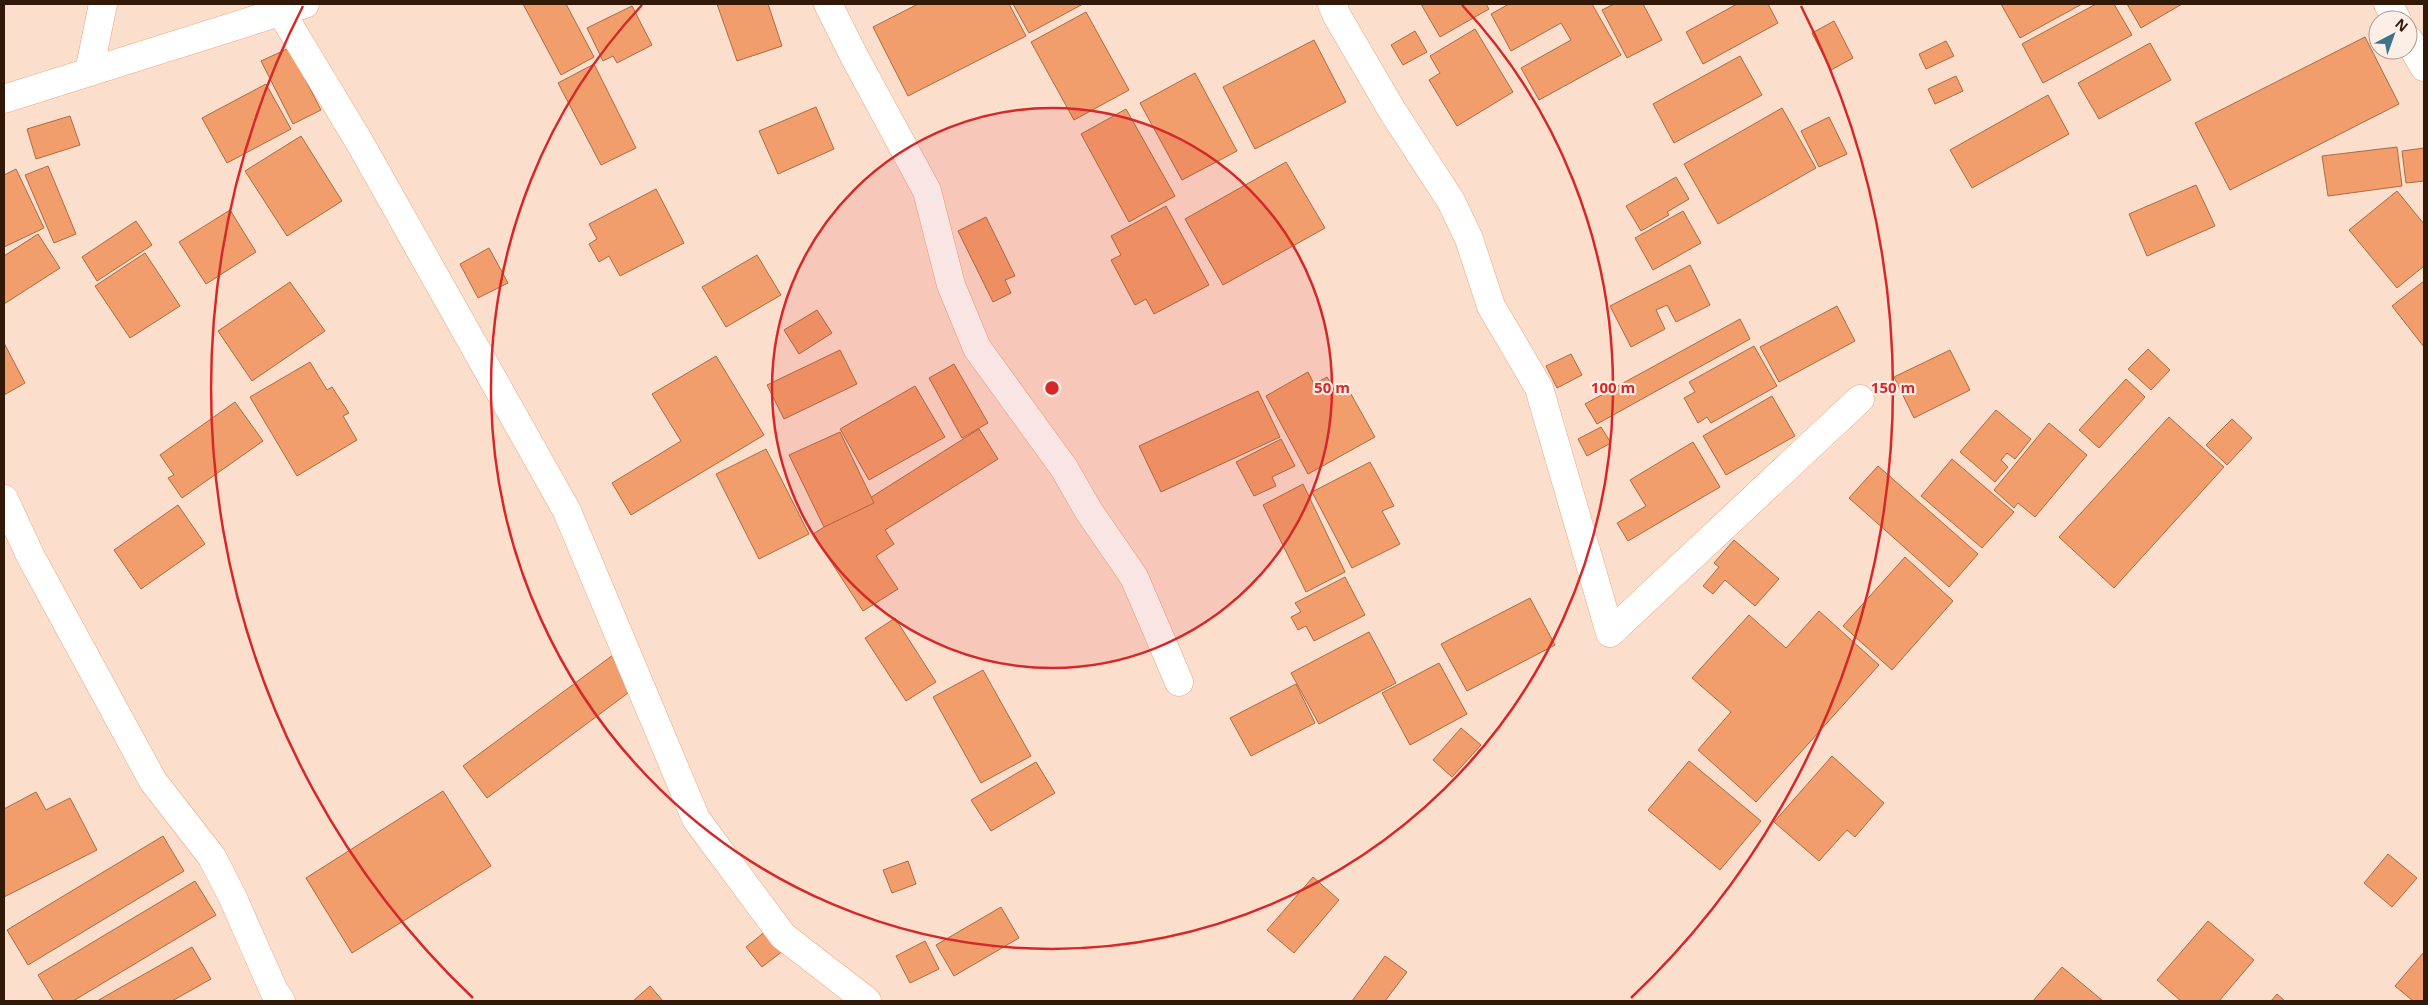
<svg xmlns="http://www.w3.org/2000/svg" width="2428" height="1005" viewBox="0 0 2428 1005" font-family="'Open Sans',sans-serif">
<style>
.building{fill:#f19e6c;stroke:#ad6b42}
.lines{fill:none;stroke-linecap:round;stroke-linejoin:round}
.street-casing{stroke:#eca57b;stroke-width:29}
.secondary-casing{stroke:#eca57b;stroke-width:29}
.street{stroke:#fff;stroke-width:28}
.secondary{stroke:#fff;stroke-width:28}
.ring{fill:none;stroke:#d62828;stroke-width:2.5}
.centre{fill:#d62828;stroke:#feefe6;stroke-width:2.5}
.ring-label{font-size:15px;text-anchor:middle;font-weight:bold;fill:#d62828;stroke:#feefe6;stroke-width:4.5;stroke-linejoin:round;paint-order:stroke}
</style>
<rect width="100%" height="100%" fill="#fcdecd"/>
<g class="building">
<path d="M523 4H566L594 57 561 75Z"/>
<path d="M717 4H768L782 46 737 61Z"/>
<path d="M918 4H1009L1026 36 908 96 873 27Z"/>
<path d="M1013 4H1083L1029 33Z"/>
<path d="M1421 4H1486L1489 9 1440 37Z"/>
<path d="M1509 4H1592L1621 55 1539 100 1521 68 1571 40 1561 23 1511 51 1491 14Z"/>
<path d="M1614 4H1643L1662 40 1627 58 1602 10Z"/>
<path d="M1737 4H1768L1778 23 1703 64 1686 32Z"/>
<path d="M2001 4H2082L2020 38Z"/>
<path d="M2096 4H2114L2132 35 2043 83 2022 44Z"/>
<path d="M2127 4H2182L2141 28Z"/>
<path d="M632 6 652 45 617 63 613 56 603 61 587 28Z"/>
<path d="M1086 12 1129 90 1074 120 1031 42Z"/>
<path d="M1834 21 1853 58 1831 70 1812 33Z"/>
<path d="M1475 29 1513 92 1457 126 1429 80 1440 73 1430 56Z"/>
<path d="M1415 31 1427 52 1403 65 1391 45Z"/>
<path d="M2365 37 2399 104 2230 190 2195 123Z"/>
<path d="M1314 40 1346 102 1255 149 1223 87Z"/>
<path d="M1946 41 1954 56 1926 69 1919 54Z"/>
<path d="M2150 43 2171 80 2099 119 2078 83Z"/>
<path d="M289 48 321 110 293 124 261 61Z"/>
<path d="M1740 56 1762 95 1674 143 1653 104Z"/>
<path d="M594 64 636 148 601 165 558 83Z"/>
<path d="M1195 73 1237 151 1182 180 1140 103Z"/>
<path d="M1956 76 1963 91 1935 104 1928 89Z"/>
<path d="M266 84 291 129 227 163 202 118Z"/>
<path d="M2048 95 2069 134 1972 188 1950 150Z"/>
<path d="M816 107 834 149 778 174 759 131Z"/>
<path d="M1782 108 1816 168 1718 224 1684 164Z"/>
<path d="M1126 109 1175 196 1129 222 1081 134Z"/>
<path d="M70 116 80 145 36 159 27 129Z"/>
<path d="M1829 117 1847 154 1819 167 1801 131Z"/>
<path d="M301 136 342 201 287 236 245 171Z"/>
<path d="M2397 147 2402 186 2328 196 2322 156Z"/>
<path d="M2424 148V181L2406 183 2402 151Z"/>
<path d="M1286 162 1325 228 1223 285 1185 219Z"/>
<path d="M48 166 76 234 54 243 25 175Z"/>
<path d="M16 169 44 228 4 247V175Z"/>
<path d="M1676 177 1689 199 1667 212 1669 215 1641 231 1626 206Z"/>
<path d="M2196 185 2215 226 2147 256 2129 214Z"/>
<path d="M656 189 684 243 620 276 609 256 599 262 589 244 597 239 589 224Z"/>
<path d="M2397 191 2424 224V266L2397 288 2349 230Z"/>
<path d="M1166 206 1209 285 1154 314 1146 299 1135 305 1111 260 1121 255 1111 236Z"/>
<path d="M230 210 256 252 206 284 179 242Z"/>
<path d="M1683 211 1701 243 1653 270 1635 238Z"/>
<path d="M986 217 1015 276 1005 280 1011 293 993 302 958 231Z"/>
<path d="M136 221 152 245 97 281 82 257Z"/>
<path d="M38 234 60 268 4 304V256Z"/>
<path d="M489 248 508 283 478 298 460 264Z"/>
<path d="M145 253 180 306 130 338 95 286Z"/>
<path d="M757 255 781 295 726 327 702 287Z"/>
<path d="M1690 265 1710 305 1676 322 1667 305 1656 310 1665 329 1631 347 1610 306Z"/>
<path d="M2424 281V347L2392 306Z"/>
<path d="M290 282 325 331 252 381 218 331Z"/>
<path d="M1837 306 1855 341 1779 382 1760 347Z"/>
<path d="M817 310 832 333 799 354 784 330Z"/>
<path d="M1740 319 1750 339 1597 424 1585 404Z"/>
<path d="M4 343 25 383 4 395Z"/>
<path d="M1754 346 1777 386 1711 423 1707 417 1698 423 1684 398 1695 392 1689 382Z"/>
<path d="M2148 349 2170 370 2151 390 2128 369Z"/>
<path d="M840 350 857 384 784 419 767 385Z"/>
<path d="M1950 350 1970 390 1914 418 1894 377Z"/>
<path d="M1571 354 1582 375 1557 388 1546 366Z"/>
<path d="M716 356 764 435 631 515 612 483 681 441 652 394Z"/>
<path d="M310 362 327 390 332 387 349 413 343 416 357 440 297 476 250 397Z"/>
<path d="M954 364 988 423 962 438 929 378Z"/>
<path d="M1308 372 1314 384 1327 377 1336 393 1347 387 1375 437 1308 474 1266 396Z"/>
<path d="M2126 379 2145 397 2099 448 2079 430Z"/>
<path d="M915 386 945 437 869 480 840 429Z"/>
<path d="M1258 391 1280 437 1161 492 1139 446Z"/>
<path d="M1772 396 1795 436 1726 475 1703 436Z"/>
<path d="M235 402 263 441 182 498 168 478 174 475 160 455Z"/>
<path d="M1996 410 2031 439 2015 459 2007 453 2001 460 2008 467 1995 482 1960 452Z"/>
<path d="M2169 417 2224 467 2114 588 2059 537Z"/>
<path d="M2232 419 2252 438 2227 465 2206 445Z"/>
<path d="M2049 423 2087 455 2035 517 2018 503 2014 508 1994 490Z"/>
<path d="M1601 427 1611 443 1587 456 1578 439Z"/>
<path d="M979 429 998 459 885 530 894 544 876 556 898 589 863 611 813 534Z"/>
<path d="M840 432 874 503 824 527 789 455Z"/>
<path d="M1281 439 1295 466 1272 477 1276 486 1254 496 1236 462Z"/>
<path d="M1693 442 1720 487 1628 541 1617 523 1646 506 1630 480Z"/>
<path d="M766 449 809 534 759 559 716 474Z"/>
<path d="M1952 459 2014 512 1982 548 1921 496Z"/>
<path d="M1370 462 1394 506 1382 511 1400 544 1352 568 1312 492Z"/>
<path d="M1878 466 1978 554 1949 587 1849 498Z"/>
<path d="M1303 484 1345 572 1306 592 1263 505Z"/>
<path d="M178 505 205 544 141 589 114 550Z"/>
<path d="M1734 540 1779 579 1755 606 1725 580 1713 594 1703 586 1719 567 1714 563Z"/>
<path d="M1905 557 1953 601 1892 670 1843 626Z"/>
<path d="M1345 577 1365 615 1314 641 1306 626 1298 630 1291 617 1301 612 1295 603Z"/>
<path d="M1530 598 1555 645 1467 691 1441 644Z"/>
<path d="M1819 611 1879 665 1756 802 1698 750 1731 712 1692 678 1749 615 1786 648Z"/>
<path d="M895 618 936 682 906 701 865 638Z"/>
<path d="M1369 632 1396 683 1319 724 1291 673Z"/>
<path d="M613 655 636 687 487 798 463 766Z"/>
<path d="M1439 663 1467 714 1410 745 1382 693Z"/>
<path d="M983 670 1031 756 981 783 933 697Z"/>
<path d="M1296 684 1315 723 1251 756 1230 718Z"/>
<path d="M1461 728 1481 745 1452 777 1433 760Z"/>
<path d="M1832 756 1884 803 1855 837 1847 830 1819 861 1774 822Z"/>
<path d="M1689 761 1761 821 1720 870 1648 810Z"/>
<path d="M1036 762 1055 793 991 831 971 800Z"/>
<path d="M443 791 491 866 352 953 306 878Z"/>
<path d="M36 792 46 810 70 798 97 850 4 897V809Z"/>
<path d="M163 836 184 871 28 965 7 930Z"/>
<path d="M2388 854 2417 878 2392 907 2364 883Z"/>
<path d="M908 861 916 884 892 893 883 870Z"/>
<path d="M1313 877 1339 900 1294 953 1267 930Z"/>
<path d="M195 881 216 915 73 1001H54L38 975Z"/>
<path d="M1001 907 1019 938 954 976 936 945Z"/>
<path d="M2208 921 2254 960 2219 1001H2181L2157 980Z"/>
<path d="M772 926 788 947 762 967 746 947Z"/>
<path d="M925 941 939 969 910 983 896 956Z"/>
<path d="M192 947 211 979 172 1001H97Z"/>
<path d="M2424 952V1001H2413L2395 986Z"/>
<path d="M1385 956 1407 972 1385 1001H1352Z"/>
<path d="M2062 967 2103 1001H2033Z"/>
<path d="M650 986 663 1001H633Z"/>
<path d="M2277 994 2285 1001H2271Z"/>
</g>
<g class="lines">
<g class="street-casing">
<g id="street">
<path d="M828 4 854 56 927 191 951 285 977 348 1064 468 1088 510 1134 577 1179 682"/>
<path d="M1332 4 1337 16 1393 112 1451 201 1469 239 1491 306 1539 388 1610 633 1860 399"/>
<path d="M2388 4 2397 20"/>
<path d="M281 12 360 143 567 511 696 819 783 936 867 1001"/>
<path d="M2408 39 2424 67"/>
<path d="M89 72 103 4"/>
<path d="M4 499 31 557 153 781 212 857 233 898 274 991 281 1001"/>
</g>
</g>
<g class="secondary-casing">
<path id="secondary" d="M4 99 305 4"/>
</g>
<use href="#street" class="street"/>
<use href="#secondary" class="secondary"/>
</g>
<circle cx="1052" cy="388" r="280" fill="#d62828" fill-opacity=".12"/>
<g class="ring">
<circle cx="1052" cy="388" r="280"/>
<path d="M1462 5A561 561 0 1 1 642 5"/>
<path d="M473 998A841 841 0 0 1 303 6M1801 6A841 841 0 0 1 1631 998"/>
</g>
<circle cx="1052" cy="388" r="8" class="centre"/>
<g class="ring-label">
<text x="1332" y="393">50 m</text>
<text x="1613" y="393">100 m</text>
<text x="1893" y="393">150 m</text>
</g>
<rect width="2428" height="1005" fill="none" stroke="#321807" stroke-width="10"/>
<g transform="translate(2393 35) rotate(41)"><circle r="24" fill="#feefe6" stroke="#ac998d"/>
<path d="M0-4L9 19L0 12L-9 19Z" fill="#3c738e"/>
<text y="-8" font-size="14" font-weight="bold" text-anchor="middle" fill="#321807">N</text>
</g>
</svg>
